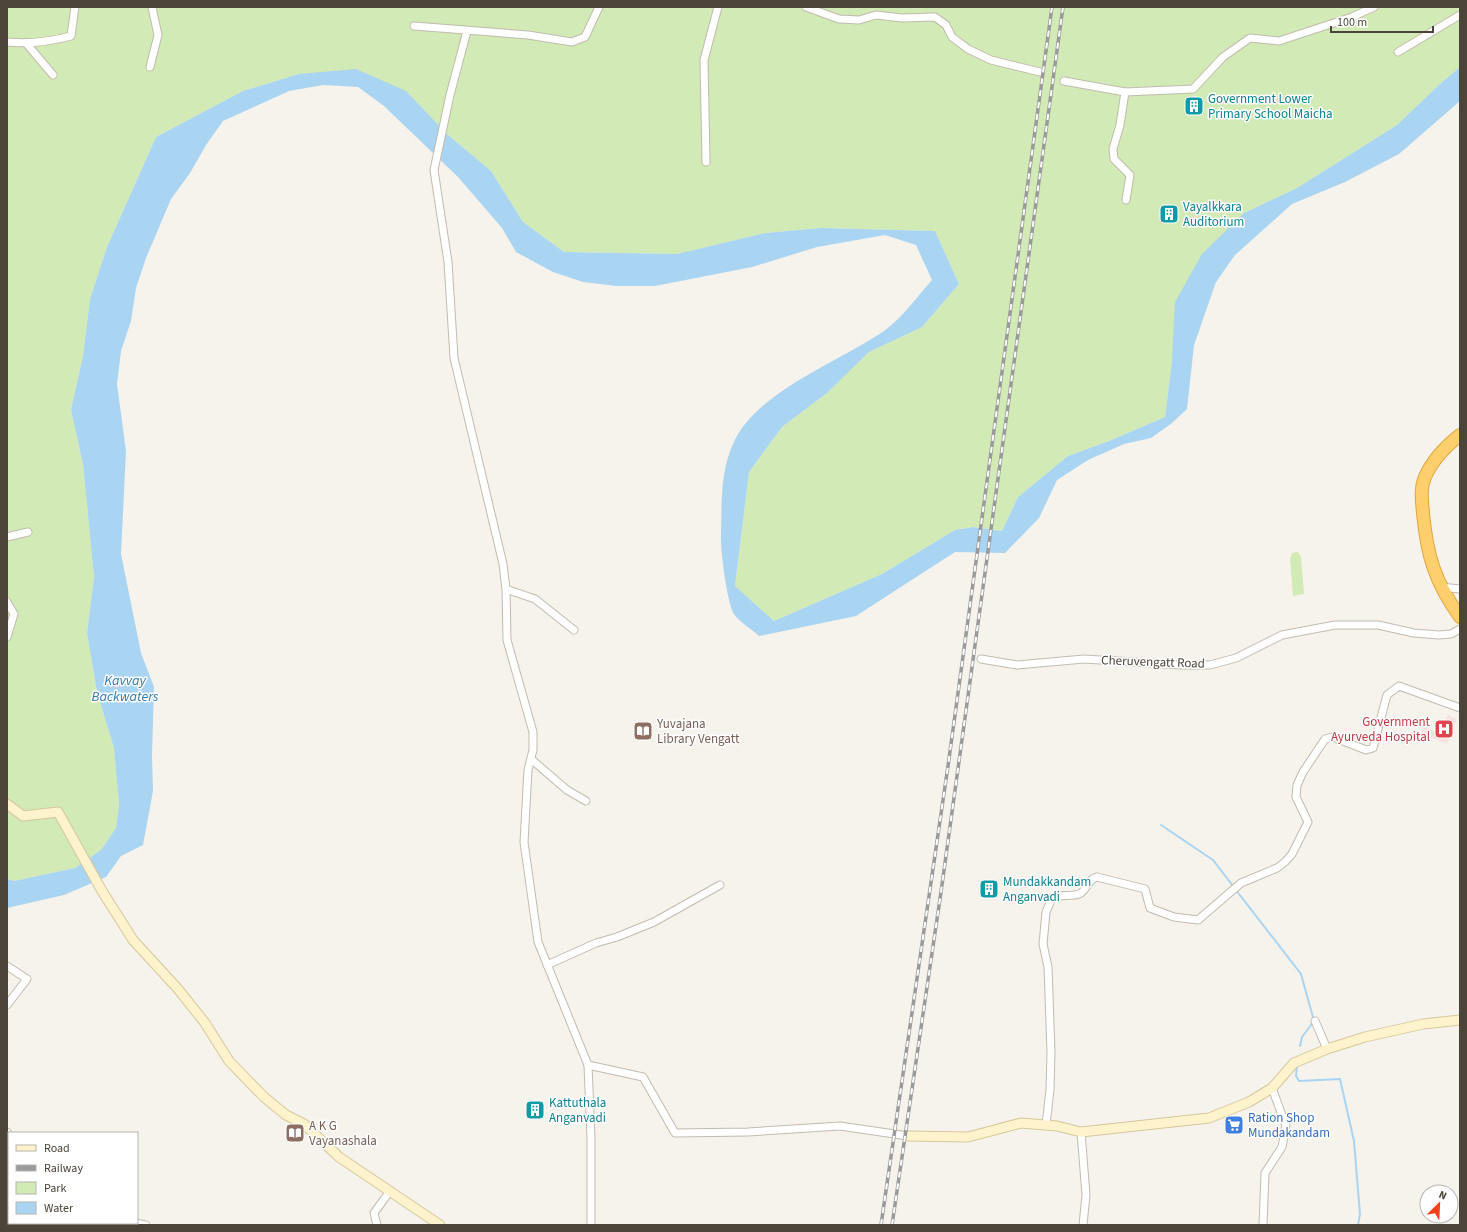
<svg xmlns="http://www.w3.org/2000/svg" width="1467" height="1232" viewBox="0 0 1467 1232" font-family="'Source Sans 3',sans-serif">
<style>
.medical{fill:#f6e3e0}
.green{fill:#d2eab5}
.water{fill:#a9d4f2}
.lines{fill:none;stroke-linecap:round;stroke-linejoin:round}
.stream{stroke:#a9d4f2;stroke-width:2}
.street-casing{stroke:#c2bbae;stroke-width:9}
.secondary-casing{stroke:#d6c79b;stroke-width:11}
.highway-casing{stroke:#e0a43c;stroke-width:14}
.street{stroke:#fff;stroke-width:7}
.secondary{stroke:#fff3cd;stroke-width:9}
.highway{stroke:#ffcf6e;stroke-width:12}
.rail-casing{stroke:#9a9a9a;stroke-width:3.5}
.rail{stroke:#fff;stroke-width:2;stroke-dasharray:6;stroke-linecap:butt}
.labels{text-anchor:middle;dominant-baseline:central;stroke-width:3;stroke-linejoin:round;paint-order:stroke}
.culture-label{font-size:13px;fill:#0d838f;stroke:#fff;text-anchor:start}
.street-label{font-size:13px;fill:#4b4439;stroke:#fff}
.health-label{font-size:13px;fill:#be3a42;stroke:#fff;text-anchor:end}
.education-label{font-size:13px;fill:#785e54;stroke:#fff;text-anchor:start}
.shop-label{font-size:13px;fill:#366cbe;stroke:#fff;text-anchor:start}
.water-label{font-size:14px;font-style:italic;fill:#2e7ab2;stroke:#fff}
</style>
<rect width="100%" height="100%" fill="#f6f3ec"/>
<path class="medical" d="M1447 715 1457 719 1447 744 1421 733 1424 727 1434 731 1437 723H1444Z"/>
<g class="green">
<path d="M7 7H1460V67L1440 84 1397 125 1297 188 1244 213 1172 361 1165 417 1109 441 1068 456 1018 497 1002 531 973 527 955 530 882 574 774 621 735 586 749 472 782 427 827 393 869 352 922 327 959 284 935 231 821 228 765 233 678 254 564 252 523 222 491 171 447 134 406 92 299 74 243 91 156 137 107 247 90 299 83 356 71 410 83 464 94 577 87 633 97 692 114 748 119 804 116 828 101 850 75 868 14 881 7 879Z"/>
<path d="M1298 552 1301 557 1304 594 1293 596 1290 559 1292 553Z"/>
</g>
<path class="water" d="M1460 67V101L1399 154 1345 182 1292 204 1235 255 1216 282 1194 345 1187 409 1172 423 1151 438 1124 444 1088 460 1057 480 1039 518 1005 553 955 552 856 616 759 636C753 630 738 621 734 614 727 603 720 548 721 534 722 503 720 473 733 444 755 392 839 362 884 331 902 318 917 297 932 280L916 245 885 235 817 247 752 267 655 286H617L583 282 553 272 516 252 502 228 458 177 384 106 358 87 323 85 289 91 223 121 206 145 190 173 171 199 146 258 136 288 131 321 121 351 117 384 126 451 121 554 141 653 154 687 152 755 153 791 143 845 121 856 106 877 64 895 7 908V879L14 881 75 868 101 850 116 828 119 804 114 748 97 692 87 633 94 577 83 464 71 410 83 356 90 299 107 247 156 137 243 91 299 74 356 69 406 91 447 134 491 171 523 222 564 252 677 254 765 233 821 228 935 231 959 284 922 327 869 352 827 393 782 427 749 472 735 586 774 621 882 574 955 530 973 527 1002 531 1018 497 1068 456 1109 441 1165 417 1172 361 1175 302 1202 254 1244 213 1297 188 1397 125 1440 84Z"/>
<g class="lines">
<g class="stream">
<path d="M1161 825 1213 860 1233 886"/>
<path d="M1236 890 1301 974 1314 1021 1302 1037 1300 1046"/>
<path d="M1297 1066 1296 1076 1299 1081 1340 1079 1354 1141 1360 1214 1358 1225"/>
</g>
<g class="street-casing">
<g id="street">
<path d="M806 7 839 19 859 20 876 15 902 18 935 17 946 25 952 37 968 49 991 60 1040 72"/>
<path d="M414 26 528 35 572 42 585 37 599 7"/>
<path d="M467 31 450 95 434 170 448 262 454 358 503 564 506 589 535 599 574 630"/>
<path d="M7 42C29 44 49 42 71 36L75 7"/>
<path d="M26 43 53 75"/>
<path d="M1398 52 1460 15"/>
<path d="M150 67 158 35 152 7"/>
<path d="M1064 81 1125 92 1193 89 1223 57 1250 38 1279 41 1352 17 1374 7"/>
<path d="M1125 92 1120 125 1113 149 1114 159 1130 175 1126 200"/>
<path d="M706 162 704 60 718 7"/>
<path d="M7 537 28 532"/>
<path d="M1441 587 1460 589"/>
<path d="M506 589 507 640 533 732V750L528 770 524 842 538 942 588 1065 591 1137V1225"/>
<path d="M7 602 14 614 7 637"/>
<path d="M981 659 1017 665 1084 659 1182 665H1210L1236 658 1282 635 1335 625H1378L1414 633 1439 635 1451 634 1460 629"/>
<path d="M531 759 567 790 586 801"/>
<path d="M547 965 596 943 617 937 654 922 720 885"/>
<path d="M7 966 27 979 7 1005"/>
<path d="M1315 1021 1327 1049"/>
<path d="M588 1065 643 1077 675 1133 748 1132 840 1126 908 1136"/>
<path d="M1046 1125 1050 1090 1051 1052 1048 967 1043 944 1046 912 1052 898C1061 893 1073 898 1081 893 1088 888 1088 879 1097 877L1145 889 1150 908 1174 917 1198 920 1241 883 1277 868 1285 862 1292 854 1308 822 1296 797 1297 785 1303 772 1325 739 1333 737 1366 750 1373 748 1387 695 1399 686 1460 708"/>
<path d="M7 1132 9 1135"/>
<path d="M1081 1132 1086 1195 1083 1225"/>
<path d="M7 1181 9 1180"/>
<path d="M78 1223 80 1225"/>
<path d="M135 1223 146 1225"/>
<path d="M377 1225 374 1213 390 1191"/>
<path d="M1263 1225 1265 1173 1282 1147 1286 1126 1272 1088"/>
</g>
</g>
<g class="secondary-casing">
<g id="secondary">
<path d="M7 804 23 816 58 812 102 891 133 940 178 989 205 1023 229 1061 264 1097 286 1115 304 1124 339 1157 440 1225"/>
<path d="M908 1136 968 1137 1021 1123 1057 1126 1081 1132 1209 1118 1249 1102 1272 1088 1294 1063 1327 1049 1365 1037 1423 1024 1460 1020"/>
</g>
</g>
<g class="highway-casing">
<path id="highway" d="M1460 435C1446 446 1432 461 1425 477 1420 488 1422 501 1423 513 1427 556 1435 582 1460 617"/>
</g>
<use href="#street" class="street"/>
<use href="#secondary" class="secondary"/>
<use href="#highway" class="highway"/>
<g class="rail-casing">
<g id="rail">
<path d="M881 1225 948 766 1052 7"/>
<path d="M892 1225 941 892 1063 7"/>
</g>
</g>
<use href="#rail" class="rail"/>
</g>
<defs>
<g id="building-square" transform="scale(1)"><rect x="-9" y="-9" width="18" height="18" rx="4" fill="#0f9aa8" stroke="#fff"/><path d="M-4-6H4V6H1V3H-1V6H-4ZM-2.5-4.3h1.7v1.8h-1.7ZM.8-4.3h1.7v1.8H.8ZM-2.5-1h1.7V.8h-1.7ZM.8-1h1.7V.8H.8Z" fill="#fff"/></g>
<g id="hospital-square" transform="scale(1)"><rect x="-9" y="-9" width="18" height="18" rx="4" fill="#e0444e" stroke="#fff"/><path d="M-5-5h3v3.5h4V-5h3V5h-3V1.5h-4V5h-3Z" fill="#fff"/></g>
<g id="library-square" transform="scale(1)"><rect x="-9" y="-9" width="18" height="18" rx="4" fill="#8d6e63" stroke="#fff"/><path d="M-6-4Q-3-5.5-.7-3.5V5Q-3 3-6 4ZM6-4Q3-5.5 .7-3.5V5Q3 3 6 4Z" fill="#fff"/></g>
<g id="supermarket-square" transform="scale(1)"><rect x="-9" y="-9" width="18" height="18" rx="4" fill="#3f7fe0" stroke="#fff"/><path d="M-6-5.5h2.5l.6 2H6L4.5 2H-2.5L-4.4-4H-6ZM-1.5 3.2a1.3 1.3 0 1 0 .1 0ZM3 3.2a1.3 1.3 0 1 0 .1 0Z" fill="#fff"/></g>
</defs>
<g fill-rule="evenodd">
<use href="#building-square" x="1194" y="106"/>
<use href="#building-square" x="1169" y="214"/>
<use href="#hospital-square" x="1444" y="729"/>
<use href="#library-square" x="643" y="731"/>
<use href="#building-square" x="989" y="889"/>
<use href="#building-square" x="535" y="1110"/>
<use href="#supermarket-square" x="1234" y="1125"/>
<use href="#library-square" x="295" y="1133"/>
</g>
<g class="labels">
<g class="culture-label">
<text x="1208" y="99">Government Lower<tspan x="1208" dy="15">Primary School Maicha</tspan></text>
<text x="1183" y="207">Vayalkkara<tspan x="1183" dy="15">Auditorium</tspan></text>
<text x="1003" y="882">Mundakkandam<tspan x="1003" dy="15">Anganvadi</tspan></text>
<text x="549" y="1103">Kattuthala<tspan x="549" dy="15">Anganvadi</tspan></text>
</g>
<g class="street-label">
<text transform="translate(1153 662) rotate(2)">Cheruvengatt Road</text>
</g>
<g class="health-label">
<text x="1430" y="722">Government<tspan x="1430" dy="15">Ayurveda Hospital</tspan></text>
</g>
<g class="education-label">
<text x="657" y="724">Yuvajana<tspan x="657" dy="15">Library Vengatt</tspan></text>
<text x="309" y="1126">A K G<tspan x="309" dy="15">Vayanashala</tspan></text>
</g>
<g class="shop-label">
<text x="1248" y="1118">Ration Shop<tspan x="1248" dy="15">Mundakandam</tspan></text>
</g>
<g class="water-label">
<text x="125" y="681">Kavvay<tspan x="125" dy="16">Backwaters</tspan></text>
</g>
</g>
<rect width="1467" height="1232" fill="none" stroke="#4b4439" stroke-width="16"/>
<rect x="8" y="1132" width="130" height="92" fill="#ffffff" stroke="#b7b4b0"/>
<rect x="16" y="1145" width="20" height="6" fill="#fff3cd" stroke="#b7b4b0"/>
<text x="44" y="1152" font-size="12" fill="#4b4439">Road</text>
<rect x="16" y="1165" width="20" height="6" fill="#9a9a9a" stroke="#b7b4b0"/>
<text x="44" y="1172" font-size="12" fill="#4b4439">Railway</text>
<rect x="16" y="1182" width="20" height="12" fill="#d2eab5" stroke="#b7b4b0"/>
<text x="44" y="1192" font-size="12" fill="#4b4439">Park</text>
<rect x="16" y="1202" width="20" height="12" fill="#a9d4f2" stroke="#b7b4b0"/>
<text x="44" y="1212" font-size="12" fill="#4b4439">Water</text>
<g transform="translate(1439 1204) rotate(24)"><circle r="19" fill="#ffffff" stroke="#b7b4b0"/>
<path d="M0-3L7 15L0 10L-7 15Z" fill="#fc3f1d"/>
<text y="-6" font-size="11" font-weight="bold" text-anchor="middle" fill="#4b4439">N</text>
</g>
<path d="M1331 26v6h102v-6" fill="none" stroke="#4b4439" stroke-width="2"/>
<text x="1337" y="26" font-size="12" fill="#4b4439" stroke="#ffffff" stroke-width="3" paint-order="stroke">100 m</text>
</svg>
